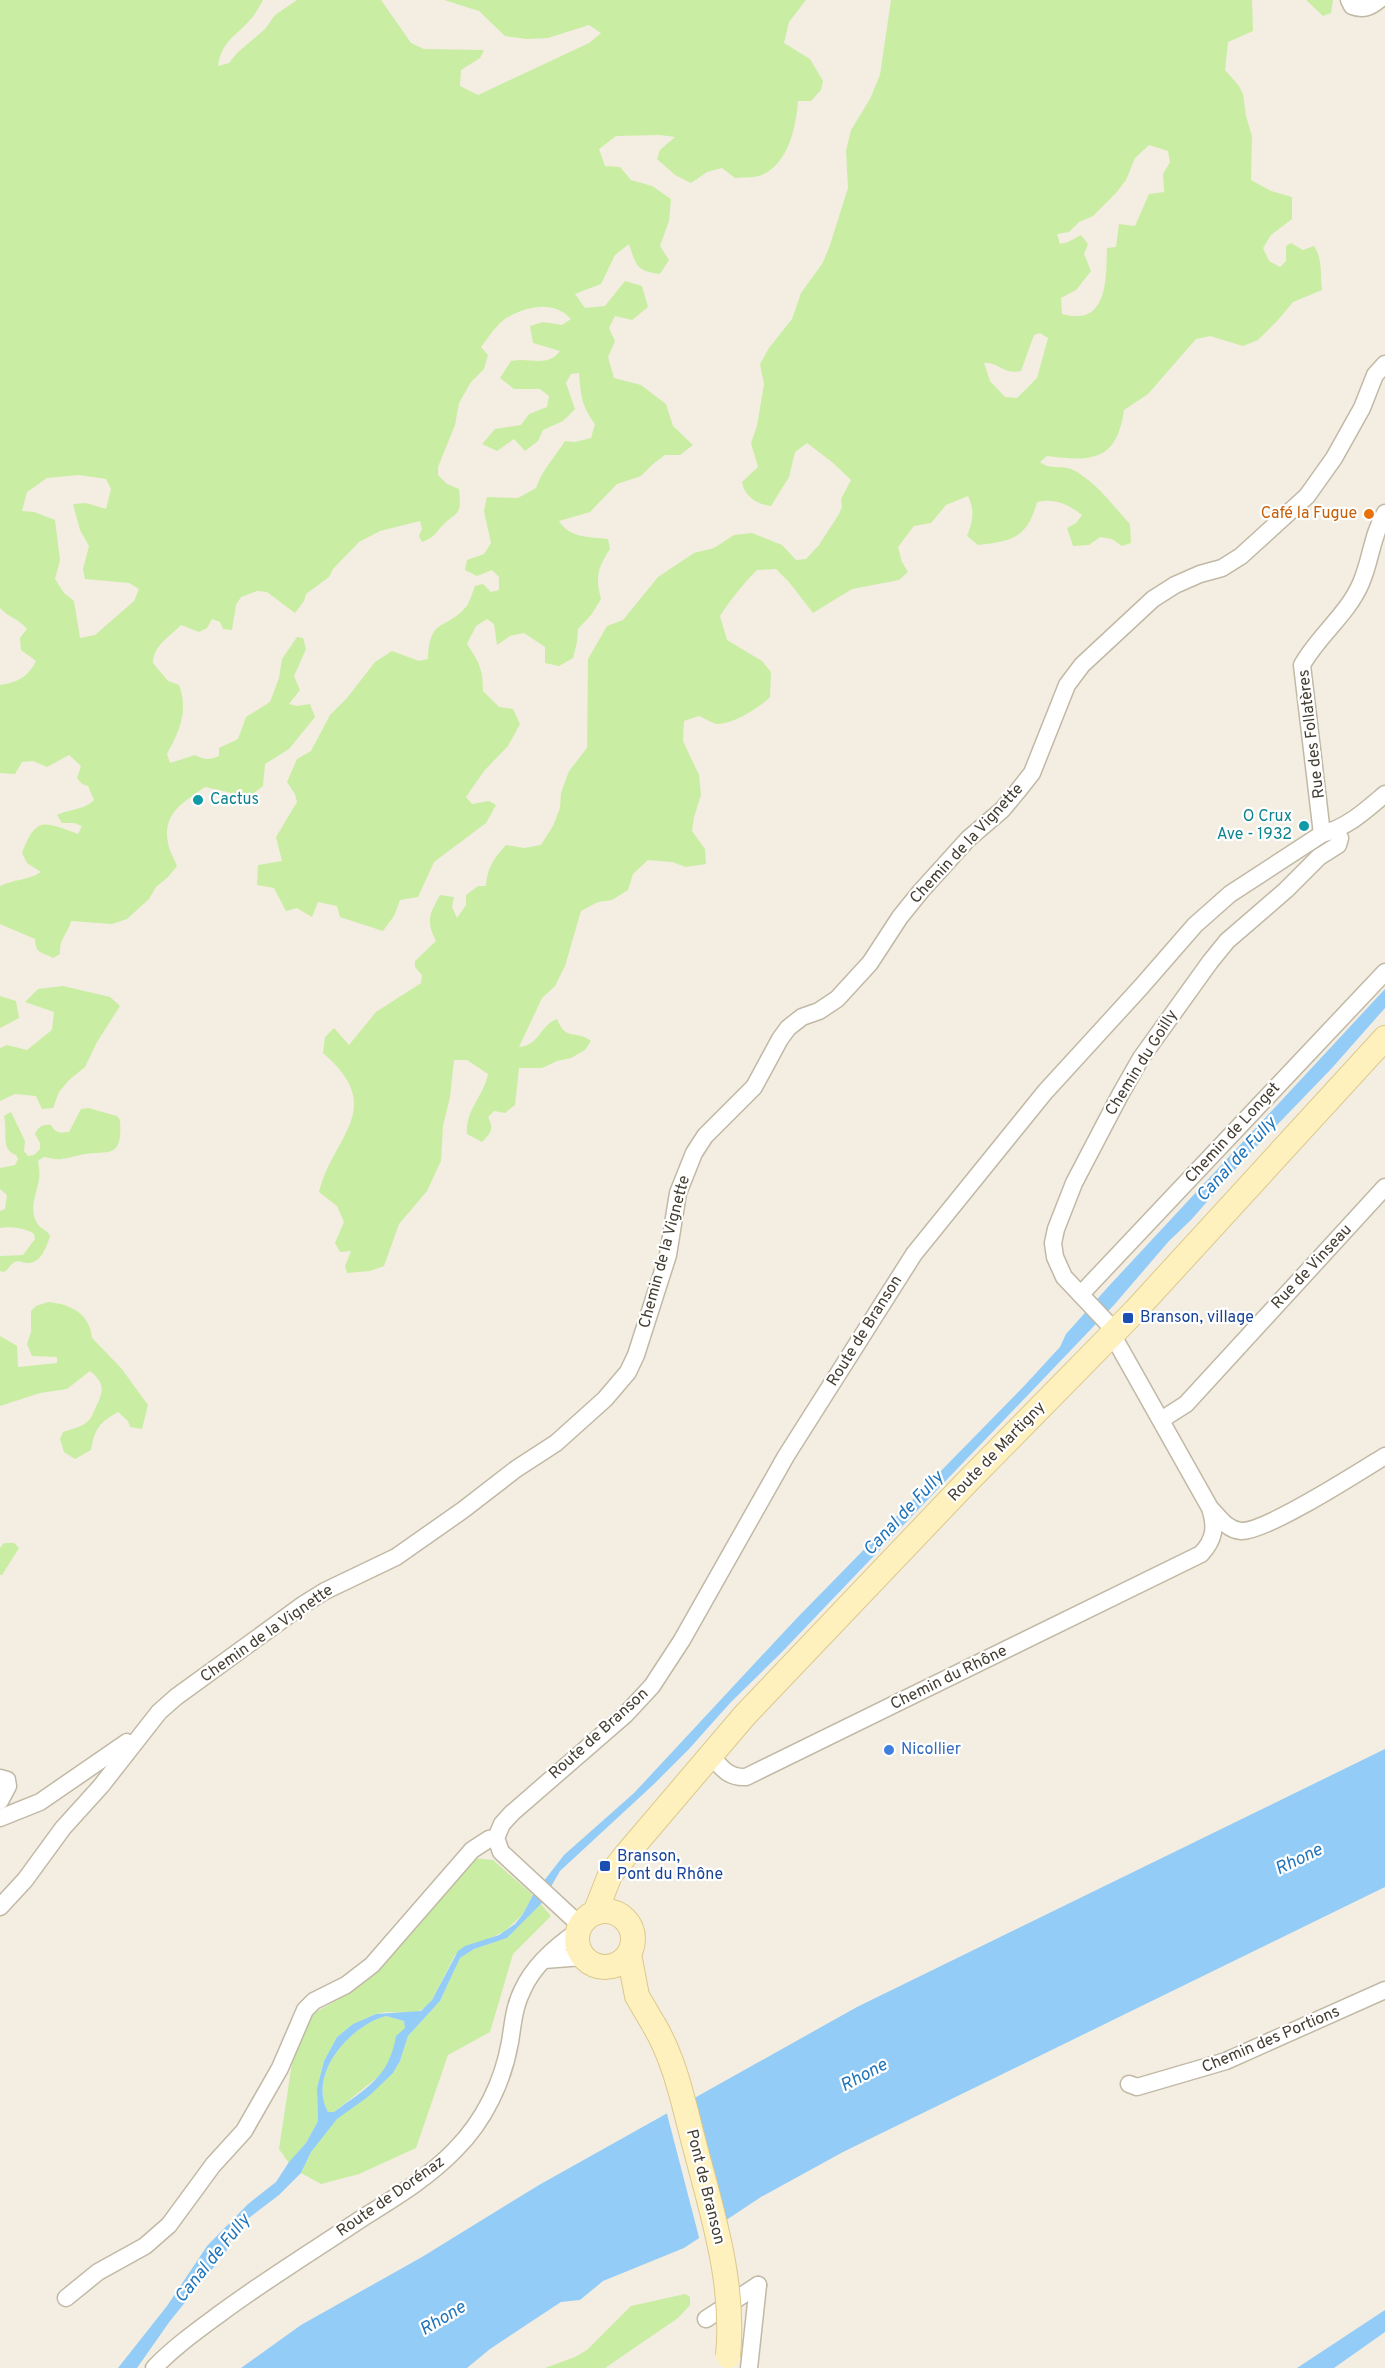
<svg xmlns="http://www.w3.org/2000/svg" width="1385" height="2368" viewBox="0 0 1385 2368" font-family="Overpass,sans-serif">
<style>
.green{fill:#c9eda3;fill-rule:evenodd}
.water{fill:#94ccf8;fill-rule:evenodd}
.pier{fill:#f3eee1}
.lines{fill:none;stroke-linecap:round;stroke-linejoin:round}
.minor-casing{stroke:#c1b9a5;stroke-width:19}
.secondary-casing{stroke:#dbc98c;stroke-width:26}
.minor{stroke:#fff;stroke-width:16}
.secondary{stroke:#fff1be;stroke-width:24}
.secondary-bridge-casing{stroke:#dbc98c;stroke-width:26;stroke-linecap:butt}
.secondary-bridge{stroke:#fff1be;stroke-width:24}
.food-dot{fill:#e8710a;stroke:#fff;stroke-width:2}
.culture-dot{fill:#0f9aa8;stroke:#fff;stroke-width:2}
.transit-dot{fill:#1a4fb4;stroke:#fff;stroke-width:2}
.shop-dot{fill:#3f7fe0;stroke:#fff;stroke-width:2}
.labels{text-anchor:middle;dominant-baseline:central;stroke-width:4.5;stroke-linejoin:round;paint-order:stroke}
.food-label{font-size:16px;fill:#c56008;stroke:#fff;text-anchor:end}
.street-label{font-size:16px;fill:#443d31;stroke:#fff}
.culture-label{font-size:16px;fill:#0d838f;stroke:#fff;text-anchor:start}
.transit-label{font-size:16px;fill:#164399;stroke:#fff;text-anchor:start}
.shop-label{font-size:16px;fill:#366cbe;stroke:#fff;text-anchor:start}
.water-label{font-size:18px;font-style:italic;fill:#1f74bb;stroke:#fff}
</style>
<rect width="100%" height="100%" fill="#f3eee1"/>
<g class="green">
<path d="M0 0H263C259 7 255 15 250 20 234 38 222 41 218 66L229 63 237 53 265 29 275 15 297 0H381L411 43 424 49 484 50 480 58 461 70 460 86 478 95 589 43 601 33 589 25 548 38 527 39 505 36 479 11 444 0H806L789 22 784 43 810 59 823 81 821 90 811 101H798C796 128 788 166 759 176 752 178 743 177 735 178L722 168 707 172 691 183 675 175 657 159 660 150 675 137 660 135 616 136 599 149 605 166 620 167 631 180 652 186 671 199 669 221 660 246 669 260 660 274C636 271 636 265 629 244L615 255 601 284 575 294 585 308 605 306 625 281 642 286 648 307 632 320 615 316 609 328 615 341 608 357 614 378 641 385 666 404 673 426 693 445 680 455H665L653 464 641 476 617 484 590 512 559 521C569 538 590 537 608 539L610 549C598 567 595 577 601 599L591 615 578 629 577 642 573 658 559 666 545 663V647L524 633 510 636 497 645 494 624 487 619 476 626 467 644C479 662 483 669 483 691L499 707 513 709 520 724 508 746 484 771 466 797 472 804 489 801 496 805 486 823 434 862 418 897 400 900 394 916 383 931 340 917 337 906 318 902 312 917 297 908 286 911 274 888 257 885 258 865 282 861 276 837 297 802 295 794 287 782 297 759 311 751 330 715 347 698 375 662 392 651 419 661 428 659C430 617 444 631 465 608 470 603 472 593 475 586L483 584 491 592 499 590V577L492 570 477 576 465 570 467 560 484 554 491 543 484 511 487 497 518 498 536 488C542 470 555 457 565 441L575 442 591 438 595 424C581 405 581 395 579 373L571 374 566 383 575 409 563 421 543 430 538 441 525 451 514 439 497 451 482 444 495 429 521 425 529 414 547 407 549 396 540 389H514L500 378 511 361C531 357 547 368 560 351L533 343 530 326 543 322 562 325 571 319C553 300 528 306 506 318 496 325 488 338 481 347L488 355 484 369 471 382 459 403 455 425 438 467V475L447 484 459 489C462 518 457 510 441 527 434 535 433 538 422 542L419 536 422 529 420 521 380 531 359 542 333 569 329 577 306 594 304 601 295 613 267 592 257 591 241 597 236 605 232 630 223 629 220 622 212 619 207 628 199 632 181 625C169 637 153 646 153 663L168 681 179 685C189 711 179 732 167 754L170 763 195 755C204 760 210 760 219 756V748L238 739 246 717 270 702 279 678 282 659 297 637 303 638 306 649 294 676 300 690 289 704 297 706 310 704 315 717 289 749 265 764 263 786 249 797 205 787C184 802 162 813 168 843 169 850 174 858 177 866L168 877 156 887 149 899 127 919 112 924 71 921C68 934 59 938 60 954L53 958C41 951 36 955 35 939L0 924V886C14 879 27 881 41 872L27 863 22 853C36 815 45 822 78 834L82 826 74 823H62L57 815C69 809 85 810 94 800L88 786 82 784 77 778 81 766 69 755 47 767 33 761 22 762 15 774 0 773V685C17 683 29 676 36 661L21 650 20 638 27 629C19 619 8 617 0 608ZM79 475 106 479 111 489 106 509 86 503 73 504 80 530 89 546 83 569 85 579 129 583 139 589 134 601 95 635 80 638 74 601 64 593 55 579 60 560 55 520 34 512 22 511 27 492 47 478Z"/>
<path d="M891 0H1252L1253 31 1228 42 1225 70 1239 86 1243 94 1246 116 1252 136 1251 180 1271 191 1292 197V219L1271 235 1263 248 1269 261 1280 267 1286 261V246L1291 243 1303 250 1314 246C1323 259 1320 275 1322 290L1293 302 1278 320 1258 340 1243 346 1210 336 1196 339 1148 394 1124 410C1117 461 1092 462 1047 456L1040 462C1049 470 1061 465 1071 469 1094 479 1113 506 1130 524L1131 543 1122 546 1112 539 1100 537 1089 545 1073 546 1067 528 1076 523 1082 515C1068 504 1055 498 1037 502 1027 538 1013 541 978 545L967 536C973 521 975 511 968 496L946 505 931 523 914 526 898 547 902 562 908 572 899 580 852 589 813 613 789 582 776 569 757 570C743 584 731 599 720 616L727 640 762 661 771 672 770 697C759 708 734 724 717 724 712 723 704 718 699 716L684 721 683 741 699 775 701 795 694 817 692 831 705 849 706 864 686 867 672 862 648 860 633 874 628 890 612 900 598 902 581 911 565 966 555 986 542 998 519 1047C539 1046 540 1025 557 1019 566 1042 575 1029 591 1041L585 1050 571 1058 557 1061 542 1068H519L515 1105 505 1113 494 1111 488 1117C494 1129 492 1132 482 1142L467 1134C465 1110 484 1096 488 1074L467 1060H454L450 1097 443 1126 441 1161 427 1191 399 1224 384 1266 370 1271 347 1273 345 1266 351 1251 340 1252 335 1243 344 1222 337 1206 319 1192C333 1135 388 1109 323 1053L325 1037 334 1028 349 1045 376 1012 421 983 422 975 415 967V961L436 941C426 921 429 915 440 895L454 897 452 907 457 918 466 905V895L478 886H486C487 868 494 858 506 845L524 848 541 845 553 826 560 808 561 793 569 771 587 748 588 659 607 626 623 620 658 577 694 553 714 548 734 535 752 533 782 545 796 560 806 559 819 545 839 514 842 507 841 499 851 480 832 462 807 443 795 452 789 477 771 506C758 505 744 496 742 482L758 467 751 443 757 426 764 384 760 364 769 348 792 319 801 293 822 264 829 248 848 188 846 151 851 130 870 99 880 75ZM1149 145 1168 151 1170 162 1163 174 1164 192 1149 194 1135 226 1119 224 1116 247 1107 248C1106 280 1108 327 1062 314L1061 298 1076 290 1091 271 1084 254 1088 244 1081 235 1068 242 1060 244 1057 234 1069 232 1079 222 1093 216 1116 193 1126 180 1135 158ZM1040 333 1048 338 1037 378 1017 398 1005 397 990 381 984 363C998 361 1002 375 1021 371L1034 335Z"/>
<path d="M1306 0H1333L1331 13 1323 16Z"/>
<path d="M63 986 110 997 120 1006 97 1042 85 1067 69 1080 59 1092 53 1108 42 1109 36 1096 15 1094 0 1101V1048L7 1045 27 1050 52 1030 54 1012 25 1002 38 989Z"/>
<path d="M0 996 16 1001 19 1018 0 1028Z"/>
<path d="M88 1108 117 1116 120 1120C123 1162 107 1149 80 1155 61 1159 64 1161 44 1157L38 1161C39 1167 40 1174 39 1180 36 1195 29 1209 37 1223 41 1230 47 1229 50 1236 47 1246 41 1264 27 1263 23 1263 18 1259 13 1263 9 1266 9 1269 4 1272L0 1271V1256L23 1255 35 1239 34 1234C27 1228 9 1226 0 1228V1211L5 1209 7 1195 0 1189V1168L15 1165 18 1159 16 1155C0 1149 8 1134 4 1116L11 1112 25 1141 24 1151 28 1156 34 1155 40 1149V1143L35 1134C38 1127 43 1124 51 1125 55 1133 60 1133 69 1132L81 1109Z"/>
<path d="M48 1302C71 1304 90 1314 92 1338L121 1368 148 1405 142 1429 130 1427 128 1421 118 1412C99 1423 95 1428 91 1450L75 1459 64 1452 60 1439 63 1432C72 1429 83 1427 89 1420 92 1417 94 1411 96 1407 104 1391 105 1383 90 1371L67 1389 40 1393 0 1406V1336L17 1346 18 1367 57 1363V1357L32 1356 27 1344 31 1332V1311L36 1306Z"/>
<path d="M4 1543H14L19 1548 2 1575H0V1548Z"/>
<path d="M474 1858 493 1860 533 1895 523 1914 505 1931 455 1955 432 2000 426 2007 416 2013 386 2012 376 2014 353 2024 337 2037 324 2061 317 2088 318 2121 306 2143 289 2163 279 2149 295 2043 311 2015 356 1989Z"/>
<path d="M541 1904 551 1916 513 1954 490 2032 448 2055 416 2148 359 2174 321 2184 301 2173 311 2152 327 2130 337 2119 393 2073 400 2061 408 2036 440 2001 460 1958 474 1949 507 1938Z"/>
<path d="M386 2016 404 2021 406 2028 396 2040 394 2053 383 2073 334 2112H328C307 2074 351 2025 386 2016Z"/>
<path d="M685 2294 690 2297V2305L678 2318 605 2368H545L575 2357 587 2350 631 2306Z"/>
</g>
<g class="water">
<path d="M1385 989V1008L1332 1068 1248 1155 1191 1220 1169 1241 1114 1305 781 1653 731 1702 689 1749 653 1785 560 1871 541 1904 507 1938 474 1949 460 1958 440 2001 408 2036 400 2061 393 2073 369 2096 337 2119 311 2152 301 2173 279 2195 245 2221 232 2237 226 2252 170 2321 137 2368H118L167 2306 207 2246 248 2204 276 2182 289 2162 306 2143 318 2121 317 2088 324 2061 337 2037 353 2024 376 2014 421 2011 432 2000 458 1951 465 1946 499 1935 515 1924 523 1914 533 1895 564 1855 634 1793 796 1619 1025 1385 1060 1347 1066 1334 1108 1287ZM386 2016 404 2021 405 2028 396 2036C389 2078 366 2088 334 2112H328C307 2074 351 2025 386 2016Z"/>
<path d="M1385 1749V1887L843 2152 761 2197 684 2248 603 2281 580 2300 561 2302 490 2349 467 2368H241L301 2325 422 2257 539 2185 857 2007Z"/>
<path d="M1385 2310V2332L1334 2368H1297Z"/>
</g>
<path class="pier" d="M693 2095 727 2223 700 2241 666 2110Z"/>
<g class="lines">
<g class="minor-casing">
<g id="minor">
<path d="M1349 0 1352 6C1363 10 1369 8 1379 0"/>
<path d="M1322 834 1302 665C1318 636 1348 614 1361 583 1371 560 1372 535 1385 513"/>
<path d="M1081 1294 1385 972"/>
<path d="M1115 1331 1064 1277 1055 1257 1053 1243 1056 1229 1074 1183 1120 1095 1141 1058 1210 962 1227 941 1286 890 1319 857 1338 845 1340 838 1335 830"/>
<path d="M1161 1420 1186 1404 1385 1187"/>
<path d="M1212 1510C1220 1519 1228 1530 1241 1531 1266 1532 1359 1472 1385 1456"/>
<path d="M710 1755C722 1768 728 1778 746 1777L1201 1554C1215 1539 1216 1527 1210 1508L1112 1334"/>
<path d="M0 1778 7 1780 8 1786 0 1801"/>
<path d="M0 1818 40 1802 127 1742"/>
<path d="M0 1907 25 1880 63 1828 101 1786 159 1712 176 1697 304 1604 325 1591 396 1557 463 1510 516 1469 556 1443 605 1399 628 1372 636 1355 668 1255 678 1193 694 1153 705 1136 754 1087 780 1039 788 1028 802 1017 819 1011 837 999 870 963 900 917 921 891 968 839 1002 810 1017 792 1032 773 1067 685 1082 665 1153 599 1175 585 1200 574 1222 568 1241 556 1307 496 1334 458 1362 408 1375 375 1385 364"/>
<path d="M581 1926 501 1852 496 1838 502 1824 512 1813 625 1715 652 1686 682 1640 786 1456 914 1254 1045 1092 1141 987 1195 925 1230 894 1322 834C1348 827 1365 811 1385 794"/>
<path d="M544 1960 583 1957"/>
<path d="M1129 2084 1137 2087 1226 2061 1385 1990"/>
<path d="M66 2298 98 2272 145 2246 169 2225 213 2165 244 2131 280 2068 305 2010 314 2001 346 1985 372 1965 472 1850 489 1839 496 1838"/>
<path d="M706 2319 758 2285"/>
<path d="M154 2368C174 2347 198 2330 221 2313 267 2279 316 2249 364 2217 396 2197 429 2177 455 2150 484 2121 503 2082 510 2042 513 2024 514 2006 523 1989 534 1965 556 1946 578 1931"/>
<path d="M749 2368 758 2285"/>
</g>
</g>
<g class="secondary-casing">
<g id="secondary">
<circle cx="605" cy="1939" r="28"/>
<path d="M595 1913 610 1875 625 1856 745 1715 965 1484 1135 1311 1385 1038"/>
<path d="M629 1954 637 1996 654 2025"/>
</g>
</g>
<use href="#minor" class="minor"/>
<use href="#secondary" class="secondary"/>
<g class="secondary-bridge-casing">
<path id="secondary-bridge" d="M654 2025C676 2062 684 2106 695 2147 713 2216 735 2284 728 2356"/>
</g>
<use href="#secondary-bridge" class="secondary-bridge"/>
</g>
<circle class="food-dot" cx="1369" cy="514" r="6"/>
<g class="culture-dot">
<circle cx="198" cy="800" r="6"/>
<circle cx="1304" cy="826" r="6"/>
</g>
<g class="transit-dot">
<rect x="1122" y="1312" width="12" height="12" rx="3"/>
<rect x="599" y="1860" width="12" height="12" rx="3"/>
</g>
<circle class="shop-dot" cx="889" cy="1750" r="6"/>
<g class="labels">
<g class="food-label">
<text x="1357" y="514">Café la Fugue</text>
</g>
<g class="street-label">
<text transform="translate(1312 734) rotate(-97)">Rue des Follatères</text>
<text transform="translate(967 844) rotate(-47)">Chemin de la Vignette</text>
<text transform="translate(1142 1063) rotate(-58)">Chemin du Goilly</text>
<text transform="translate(1233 1133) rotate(-47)">Chemin de Longet</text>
<text transform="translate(665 1252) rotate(-75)">Chemin de la Vignette</text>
<text transform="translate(1312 1267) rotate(-47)">Rue de Vinseau</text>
<text transform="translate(865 1331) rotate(-58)">Route de Branson</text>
<text transform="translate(997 1452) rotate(-46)">Route de Martigny</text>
<text transform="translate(267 1634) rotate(-35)">Chemin de la Vignette</text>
<text transform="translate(949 1678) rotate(-26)">Chemin du Rhône</text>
<text transform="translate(599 1734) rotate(-42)">Route de Branson</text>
<text transform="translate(1271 2040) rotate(-23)">Chemin des Portions</text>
<text transform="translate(705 2187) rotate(76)">Pont de Branson</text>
<text transform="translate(391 2197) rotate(-35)">Route de Dorénaz</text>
</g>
<g class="culture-label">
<text x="210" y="800">Cactus</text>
<text x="1292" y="817" text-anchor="end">O Crux<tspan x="1292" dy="18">Ave - 1932</tspan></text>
</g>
<g class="transit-label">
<text x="1140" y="1318">Branson, village</text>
<text x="617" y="1857">Branson,<tspan x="617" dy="18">Pont du Rhône</tspan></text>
</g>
<g class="shop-label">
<text x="901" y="1750">Nicollier</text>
</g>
<g class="water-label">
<text transform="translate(1237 1160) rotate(-47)">Canal de Fully</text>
<text transform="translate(904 1514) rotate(-47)">Canal de Fully</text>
<text transform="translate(1299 1860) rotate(-26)">Rhone</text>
<text transform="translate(864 2076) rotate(-28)">Rhone</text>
<text transform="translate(213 2259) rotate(-51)">Canal de Fully</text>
<text transform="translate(443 2319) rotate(-31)">Rhone</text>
</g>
</g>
</svg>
